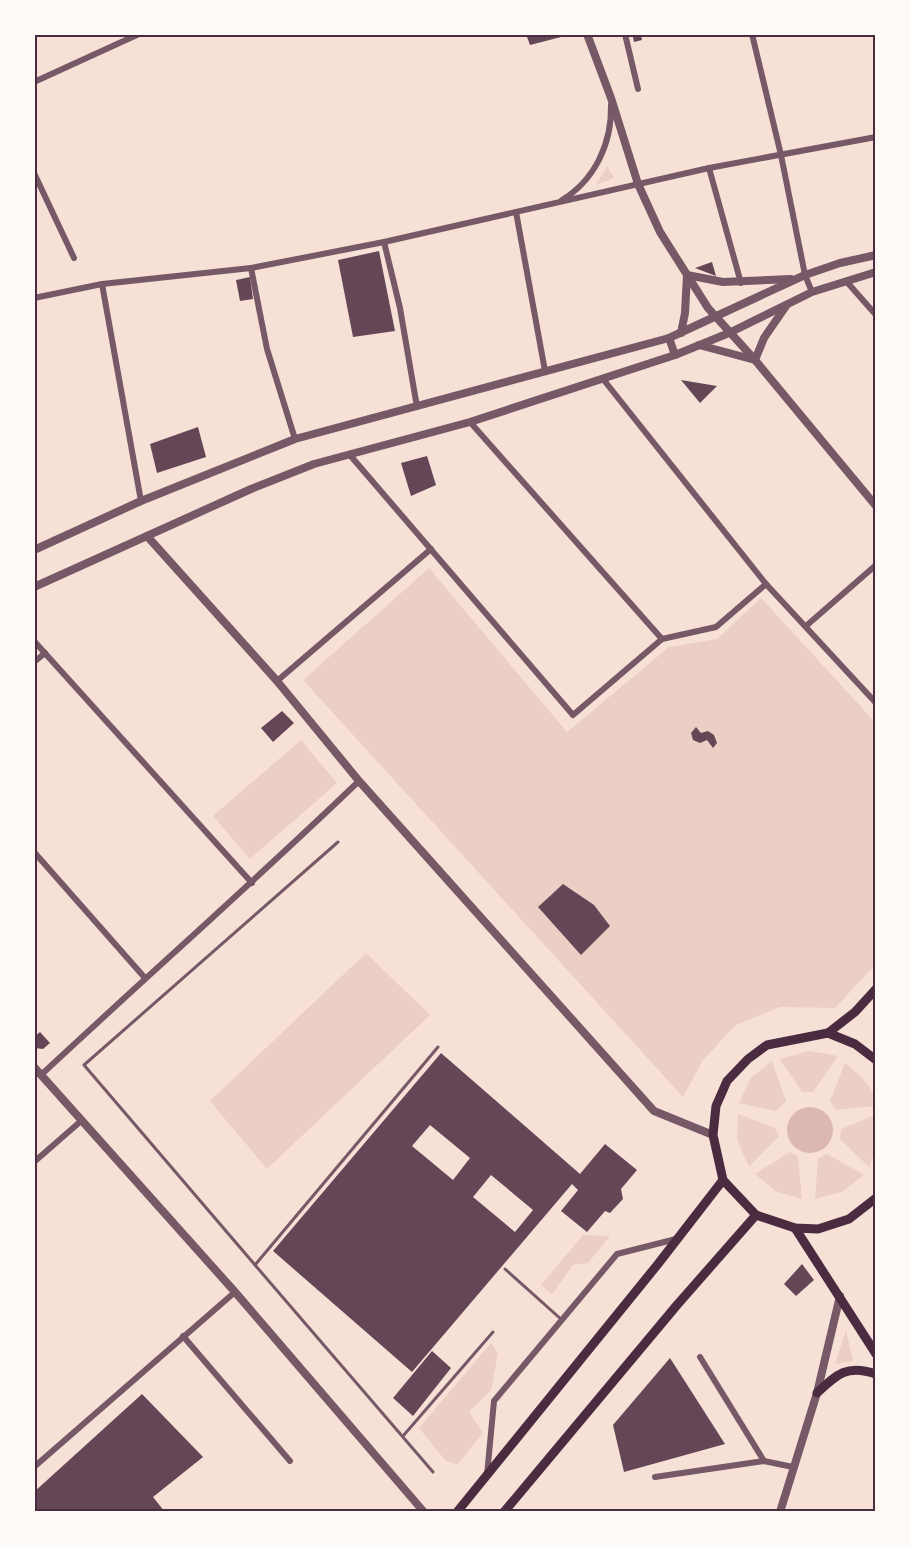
<svg xmlns="http://www.w3.org/2000/svg" width="910" height="1546" viewBox="0 0 910 1546" font-family="Mulish,sans-serif">
<style>
.green{fill:#ebcfc5}
.water{fill:#dcb8b0}
.building{fill:#644757;fill-rule:evenodd}
.lines{fill:none;stroke-linecap:round;stroke-linejoin:round}
.service{stroke:#755966;stroke-width:3}
.minor{stroke:#755966;stroke-width:6}
.tertiary{stroke:#755966;stroke-width:8}
.primary{stroke:#4a2c40;stroke-width:9}
.neatline{fill:none;stroke:#4a2c40;stroke-width:2}
</style>
<rect width="100%" height="100%" fill="#f7e1d7"/>
<g class="green">
<path d="M607 166 614 178 596 185Z"/>
<path d="M429 568 567 732 669 647 717 639 761 598 875 722V965L835 1008 780 1007 736 1025 703 1060 683 1097 303 680Z"/>
<path d="M301 740 337 783 250 859 213 816Z"/>
<path d="M366 953 430 1015 267 1169 210 1101Z"/>
<path d="M809 1051 838 1056 813 1092H802L780 1059Z"/>
<path d="M772 1061 786 1101 776 1111 739 1103 751 1078Z"/>
<path d="M845 1063C858 1074 876 1087 875 1106L836 1110 830 1101Z"/>
<path d="M738 1114 775 1128 779 1136 749 1167 737 1140Z"/>
<path d="M875 1115V1151L869 1167 840 1139 841 1129Z"/>
<path d="M790 1152 798 1156 802 1199 775 1191 755 1174Z"/>
<path d="M827 1154 864 1175 842 1192 815 1199 818 1158Z"/>
<path d="M583 1235 610 1236 588 1263 573 1265 552 1294 541 1285Z"/>
<path d="M846 1330 853 1361 835 1364Z"/>
<path d="M491 1343 498 1353 491 1390 469 1412 483 1433 457 1465 445 1460 419 1428Z"/>
</g>
<circle class="water" cx="810" cy="1130" r="23"/>
<g class="building">
<path d="M526 34H560L561 37 530 45Z"/>
<path d="M641 35 642 40 634 42 633 37Z"/>
<path d="M379 251 395 331 353 337 338 260Z"/>
<path d="M712 262 716 276 695 268Z"/>
<path d="M250 277 253 299 240 301 236 280Z"/>
<path d="M681 380 717 386 700 403Z"/>
<path d="M198 427 206 457 157 473 150 444Z"/>
<path d="M427 456 436 485 411 496 401 463Z"/>
<path d="M282 711 294 723 273 742 261 728Z"/>
<path d="M696 727 701 733 708 731 714 735 717 743 713 748 707 740 700 743 693 740 691 733Z"/>
<path d="M563 884 594 905 610 926 581 955 538 907Z"/>
<path d="M40 1032 50 1043 43 1049 34 1048V1037Z"/>
<path d="M441 1053 580 1174 605 1144 637 1170 621 1189 623 1199 610 1213 605 1211 587 1232 561 1211 578 1190 572 1184 412 1372 273 1251ZM430 1125 470 1158 453 1180 412 1146ZM491 1175 533 1210 515 1232 473 1197Z"/>
<path d="M802 1264 814 1280 796 1296 784 1284Z"/>
<path d="M432 1351 451 1368 413 1416 393 1398Z"/>
<path d="M670 1358 725 1444 624 1472 613 1425Z"/>
<path d="M142 1394 203 1457 153 1497 165 1512H34V1492Z"/>
</g>
<g class="lines">
<g class="service">
<path d="M255 1265 84 1065 338 842"/>
<path d="M505 1269 562 1320"/>
<path d="M403 1436 493 1332"/>
<path d="M433 1472 255 1265 438 1047"/>
</g>
<g class="minor">
<path d="M625 34 638 89"/>
<path d="M752 34 781 155 805 275 812 292"/>
<path d="M34 82 139 34"/>
<path d="M709 168 741 283"/>
<path d="M34 173 74 258"/>
<path d="M562 200C595 180 612 143 611 105"/>
<path d="M516 212 545 371"/>
<path d="M384 242 400 308 417 407"/>
<path d="M251 268 267 349 295 439"/>
<path d="M846 281 876 315"/>
<path d="M102 284 141 501"/>
<path d="M34 298 102 284 251 268 384 242 709 168 876 137"/>
<path d="M603 379 766 584 876 703"/>
<path d="M470 422 662 639"/>
<path d="M349 454 573 715 662 639 716 627 766 584"/>
<path d="M806 626 876 565"/>
<path d="M34 641 252 883"/>
<path d="M34 662 45 653"/>
<path d="M277 681 431 549"/>
<path d="M34 852 145 978"/>
<path d="M41 1075C147 976 255 881 359 781"/>
<path d="M34 1162 81 1121"/>
<path d="M183 1336 290 1461"/>
<path d="M700 1357 764 1461"/>
<path d="M34 1467 235 1292"/>
<path d="M487 1475 494 1401 617 1254 676 1239"/>
<path d="M655 1477 764 1461 793 1467"/>
</g>
<g class="tertiary">
<path d="M587 34 611 98 638 184 660 232 708 308 755 360 876 506"/>
<path d="M681 333 685 313 687 275 723 282 791 279"/>
<path d="M669 338 675 355"/>
<path d="M699 345 755 360 764 338 786 306"/>
<path d="M147 536 277 681 359 781 654 1111 713 1135"/>
<path d="M34 550 141 501 295 439 669 338 805 275 840 263 876 255"/>
<path d="M34 587 251 489 314 464 470 422 675 355 729 333 812 292 876 272"/>
<path d="M34 1067 235 1292 424 1512"/>
<path d="M780 1512 817 1393 840 1296"/>
</g>
<g class="primary">
<path d="M828 1033 855 1012 876 989"/>
<path d="M876 1060 855 1044 828 1033 767 1045 748 1059 727 1081 716 1106 713 1135 723 1180 756 1215 795 1228 818 1229 849 1219 876 1198"/>
<path d="M795 1228 876 1354"/>
<path d="M817 1393C837 1374 847 1364 876 1374"/>
<path d="M457 1512 658 1264 723 1180"/>
<path d="M504 1512 677 1305 756 1215"/>
</g>
</g>
<rect width="910" height="1546" fill="none" stroke="#fffaf5" stroke-width="72"/>
<rect x="36" y="36" width="838" height="1474" class="neatline"/>
</svg>
